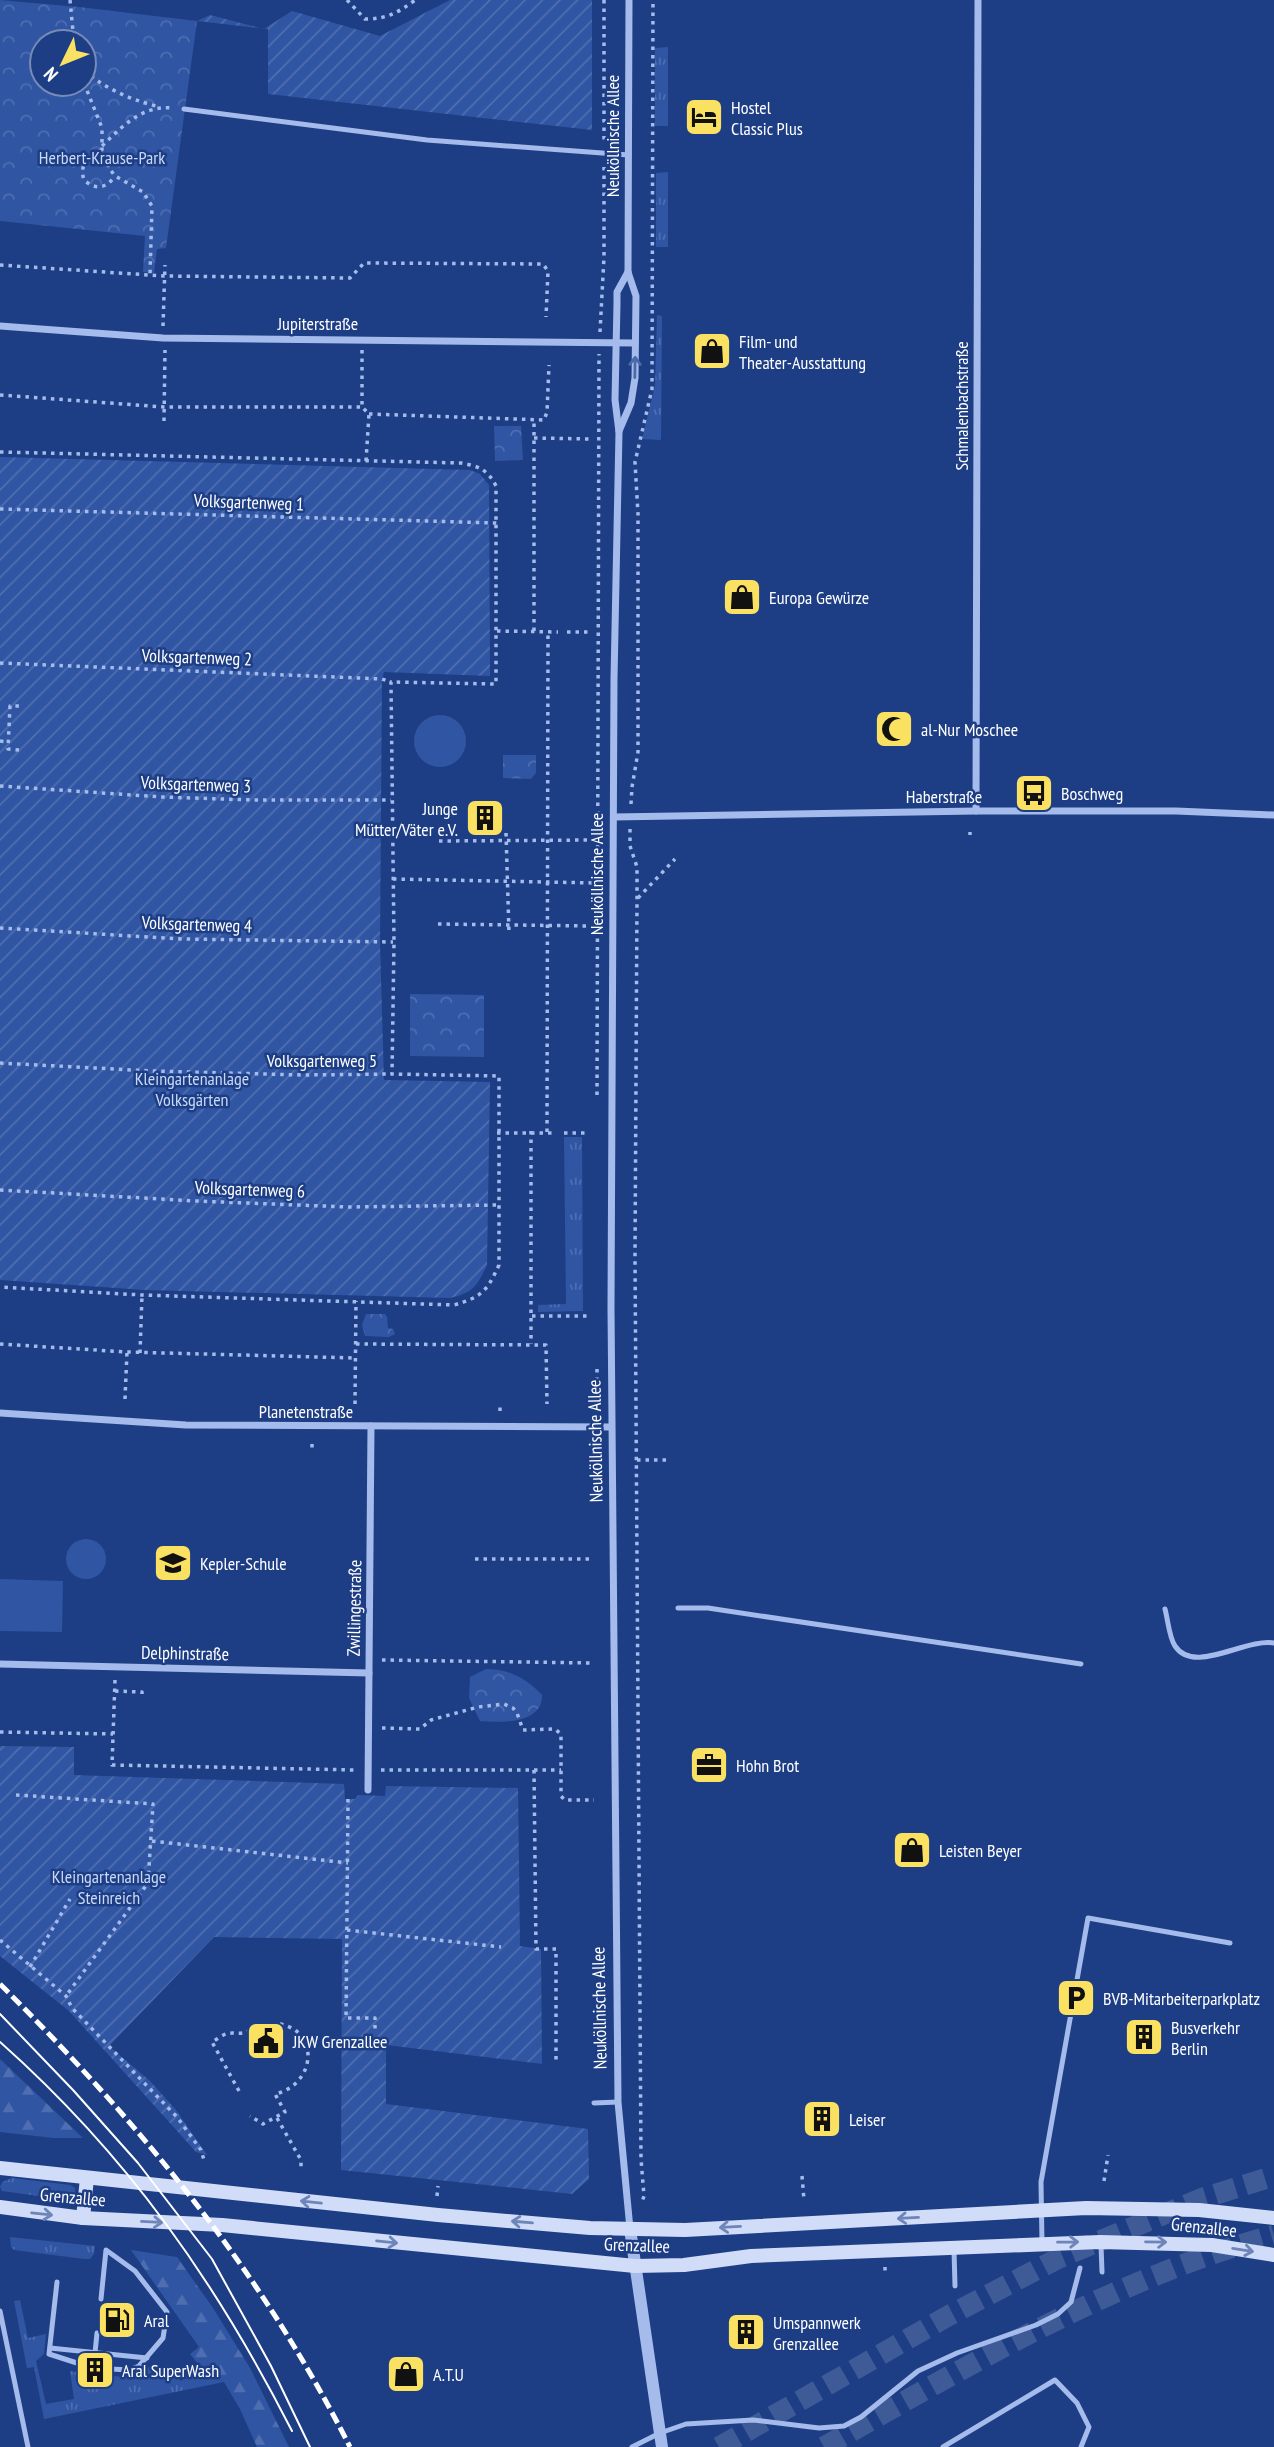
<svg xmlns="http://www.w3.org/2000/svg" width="1274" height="2447" viewBox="0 0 1274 2447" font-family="'PT Sans Narrow',sans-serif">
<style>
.grass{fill:url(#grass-tufts)}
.forest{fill:url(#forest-firs)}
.park{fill:url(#park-crowns);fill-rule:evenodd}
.garden{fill:url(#garden-furrows)}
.pitch{fill:#3055a3}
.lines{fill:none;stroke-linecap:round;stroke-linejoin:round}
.motorway-tunnel{stroke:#3f5b97;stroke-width:21;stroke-dasharray:21 10;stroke-linecap:butt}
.path{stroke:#a4bbeb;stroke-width:3.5;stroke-dasharray:3.5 5;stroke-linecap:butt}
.service{stroke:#a4bbeb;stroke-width:5}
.minor{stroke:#a4bbeb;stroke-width:7}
.tertiary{stroke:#a4bbeb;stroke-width:12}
.secondary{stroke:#d0dcf8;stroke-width:14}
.tram{stroke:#fff;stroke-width:2}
.rail{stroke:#fff;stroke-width:5;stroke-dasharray:12 5;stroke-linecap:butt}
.oneway{stroke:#4c6aa9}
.oneway2{stroke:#6e85b9}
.labels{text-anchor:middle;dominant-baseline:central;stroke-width:5;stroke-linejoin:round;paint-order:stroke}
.poi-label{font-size:18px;fill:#fff;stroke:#1d3e85;text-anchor:start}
.street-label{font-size:18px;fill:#fff;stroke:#1d3e85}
.park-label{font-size:18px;fill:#c9d9f8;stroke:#1d3e85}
</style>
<defs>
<pattern id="grass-tufts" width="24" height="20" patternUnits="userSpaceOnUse" patternTransform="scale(1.75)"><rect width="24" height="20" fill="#3055a3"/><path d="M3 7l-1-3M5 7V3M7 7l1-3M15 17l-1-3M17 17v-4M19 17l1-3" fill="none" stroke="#4f6eb1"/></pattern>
<pattern id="forest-firs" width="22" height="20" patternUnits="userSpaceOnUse" patternTransform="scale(1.75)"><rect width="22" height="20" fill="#3055a3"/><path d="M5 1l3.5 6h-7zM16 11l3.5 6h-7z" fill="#4f6eb1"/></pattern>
<pattern id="park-crowns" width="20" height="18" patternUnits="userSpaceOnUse" patternTransform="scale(1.75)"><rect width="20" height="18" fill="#3055a3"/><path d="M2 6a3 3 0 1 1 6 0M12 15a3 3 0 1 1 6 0" fill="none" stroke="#4f6eb1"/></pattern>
<pattern id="garden-furrows" width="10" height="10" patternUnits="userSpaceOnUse" patternTransform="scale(1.75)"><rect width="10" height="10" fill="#3055a3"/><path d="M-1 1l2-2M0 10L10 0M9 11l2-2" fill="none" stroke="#4f6eb1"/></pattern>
</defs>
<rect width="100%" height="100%" fill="#1d3e85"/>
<g class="grass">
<path d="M668 47V126H655V48Z"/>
<path d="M668 172V247H656V173Z"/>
<path d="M657 315 662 316 661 440 642 439 655 386Z"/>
<path d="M564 1137H582L583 1311 538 1312V1305L566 1304Z"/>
<path d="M12 2178 70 2185 75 2188V2195L68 2200 2 2191 0 2187 2 2182Z"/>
<path d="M10 2237 95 2246 94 2254 90 2259H84L14 2250 11 2247Z"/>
<path d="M20 2300 28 2338 46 2334 44 2354 36 2361 46 2404 74 2399 70 2371 86 2373V2380L102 2381 103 2375 135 2378 155 2362 162 2370 167 2365 181 2381 200 2366 224 2382 44 2419 34 2367 27 2368 14 2301Z"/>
</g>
<g class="forest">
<path d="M0 2059 83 2138H54L0 2132Z"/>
<path d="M131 2250 177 2257 213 2308 250 2368 289 2447H257L240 2409 224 2382 200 2366 190 2354 199 2347Z"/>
</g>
<g class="park">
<path d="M0 0 79 7 197 21 166 248 157 249 154 273 143 272 145 236 0 221ZM42 42H84V84H42Z"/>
<path d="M494 426H521L523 460 495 461Z"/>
<path d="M503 755H536V773L531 779 503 778Z"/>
<path d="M410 994 484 995V1057L410 1056Z"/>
<path d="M366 1314H385L387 1317 388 1328 393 1329 395 1334 389 1337 365 1336 362 1325Z"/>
<path d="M486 1669C509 1669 526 1678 542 1695 543 1724 500 1723 480 1721L469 1698 470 1677Z"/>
</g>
<g class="garden">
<path d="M450 0H592V130L268 94V29L197 21 210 15 264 29 292 11 380 36Z"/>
<path d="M0 457 470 470 480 474 489 485 490 676 384 672 382 679 380 943 384 1080 490 1082 487 1265C477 1286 473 1293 450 1298L145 1290 0 1280Z"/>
<path d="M0 1746 74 1747V1775L344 1784 345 1799H355L358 1795 385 1796 386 1786 518 1788 520 1946 541 1949 542 2064 386 2045V2104L588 2129 589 2179 572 2194 341 2170 342 1939 214 1937 109 2046 150 2081 176 2110 207 2155 196 2152 69 2011 0 1956Z"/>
</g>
<g class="pitch">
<circle cx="440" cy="741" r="26"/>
<circle cx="86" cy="1559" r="20"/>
<path d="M0 1579 63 1581 62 1632 0 1631Z"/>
</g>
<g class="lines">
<g class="motorway-tunnel">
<path d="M719 2447 948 2316 1059 2258 1203 2198 1274 2176"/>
<path d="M824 2447C969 2365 1113 2279 1274 2235"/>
</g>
<g class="path">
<path d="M70 0 74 42"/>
<path d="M347 0 365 19C386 19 398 13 415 0"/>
<path d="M604 0V143"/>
<path d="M84 71C107 89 129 99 156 106"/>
<path d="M84 83 102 128V150L109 168 115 176 143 192 152 206 150 275"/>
<path d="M102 146C124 125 142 105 174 108"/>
<path d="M102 150C88 155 79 165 84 180 95 190 106 189 115 176"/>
<path d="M0 265 164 276 350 278 364 263 543 264 548 271 546 317"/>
<path d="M163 326 165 265"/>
<path d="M600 332 604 257V165"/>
<path d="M362 350V407L369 414 366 461"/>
<path d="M0 395 164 407H362"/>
<path d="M369 414 544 420 547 412 549 365"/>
<path d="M164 421 165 350"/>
<path d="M534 438 590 439"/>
<path d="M0 452 461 463C479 466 488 470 496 486V684L391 682 394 942 392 1074 499 1076V1265C487 1291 482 1297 454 1305L142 1295 0 1287"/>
<path d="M0 509 497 523"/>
<path d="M497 631 558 632"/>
<path d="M534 631V420"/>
<path d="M567 632H591"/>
<path d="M0 663 382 679 391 682"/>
<path d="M0 741 8 742"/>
<path d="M19 750 8 749 10 706H23"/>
<path d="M0 786 162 797 254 800H391"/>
<path d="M1034 790V793"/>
<path d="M631 804 632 787 638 752V514L635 462 652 389 653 0"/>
<path d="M630 829V846L637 867V900L635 1258 641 2159 644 2196 642 2202"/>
<path d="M970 832V835"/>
<path d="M506 833 509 933"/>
<path d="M439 841 590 840"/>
<path d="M393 879 598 883"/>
<path d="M638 898 675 859"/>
<path d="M438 924 590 926"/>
<path d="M0 928 182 939 393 942"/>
<path d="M0 1063 152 1071 302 1075 392 1074"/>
<path d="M597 1095 599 354"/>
<path d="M531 1131V1344"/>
<path d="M547 1132 548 632"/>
<path d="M497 1133H554"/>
<path d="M564 1133H589"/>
<path d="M0 1190 196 1201 349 1207 498 1205"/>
<path d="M532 1316H588"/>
<path d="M0 1344 127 1352 356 1358"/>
<path d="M356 1344 546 1345 547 1404"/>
<path d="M140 1353 142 1295"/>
<path d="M597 1369V1407"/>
<path d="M125 1399 127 1352"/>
<path d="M355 1404 356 1301"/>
<path d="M500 1411V1404"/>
<path d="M312 1444V1450"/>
<path d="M637 1460H671"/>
<path d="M475 1559H594"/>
<path d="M382 1660 593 1663"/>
<path d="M115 1680 112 1765 355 1770"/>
<path d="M115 1691 142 1692V1696"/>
<path d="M382 1728 420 1729 431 1720 478 1707 504 1704 513 1708 517 1713 523 1730 555 1729 561 1734V1796L565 1800H594"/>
<path d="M0 1732 113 1734"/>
<path d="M381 1770H561"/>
<path d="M534 1770 536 1949H556V2064"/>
<path d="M16 1795 153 1804 148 1883 66 1996"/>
<path d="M348 1799 346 2018H375V2030"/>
<path d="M152 1841 348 1863"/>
<path d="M347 1930 501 1947"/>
<path d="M0 1940 66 1996 72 2008 177 2117 201 2150 204 2160"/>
<path d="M30 1967 70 1899"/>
<path d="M239 2091 212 2042C216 2040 222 2035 226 2034 232 2032 237 2034 243 2033 255 2029 267 2022 280 2024 321 2032 315 2085 275 2094L285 2112 263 2124 250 2116"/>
<path d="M277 2118 301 2160V2171"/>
<path d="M802 2176 804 2200"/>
<path d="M1104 2181 1108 2155"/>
<path d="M437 2196 438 2186"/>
<path d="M885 2267V2275"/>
</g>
<g class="service">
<path d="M184 109 427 140 629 155"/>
<path d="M678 1608H708L1081 1664"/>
<path d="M1165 1609C1168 1620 1169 1637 1175 1646 1194 1675 1245 1638 1274 1643"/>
<path d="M594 2103 618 2102"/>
<path d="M1042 2243 1041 2182 1088 1918 1230 1943"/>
<path d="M1101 2245 1102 2272"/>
<path d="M954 2250 955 2286"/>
<path d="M57 2282 49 2354 80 2364"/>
<path d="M101 2299 106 2250 135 2271 167 2312 163 2338 139 2366 129 2370 111 2369"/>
<path d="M0 2311 28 2447"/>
<path d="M50 2348 147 2358"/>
<path d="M95 2353 97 2333"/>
<path d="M632 2447 660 2433 686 2424 753 2420 819 2428 844 2426 861 2417 918 2371 957 2353 1036 2325 1058 2314 1071 2302 1080 2268"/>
<path d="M943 2447 1055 2380 1077 2403 1089 2427 1081 2447"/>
</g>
<g class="minor">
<path d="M628 272 617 292V303L615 400 619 432 614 679 611 1308 618 2102 630 2229"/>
<path d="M0 326 163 338 635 343"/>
<path d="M619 431 631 403 635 378 636 296 628 272 629 0"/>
<path d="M976 811 978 0"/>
<path d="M614 817 976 811H1176L1274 815"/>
<path d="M0 1413 186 1425 611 1427"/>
<path d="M0 1664 369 1673"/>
<path d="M368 1790 371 1426"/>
</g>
<path class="tertiary" d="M630 2229 662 2447"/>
<g class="secondary">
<path d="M0 2168 438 2215 590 2228 685 2230 1086 2208 1199 2210 1274 2218"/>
<path d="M0 2207 83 2218 222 2225 635 2266 684 2265 751 2256 1100 2242 1212 2245 1274 2255"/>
<path d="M83 2218 87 2178"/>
</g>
<g class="tram">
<path d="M0 2014 73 2090 138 2163 212 2259 271 2366 310 2447"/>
<path d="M0 2042C127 2155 215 2280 292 2431"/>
</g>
<path class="rail" d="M0 1984C141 2125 259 2267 350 2447"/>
</g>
<defs><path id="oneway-shaft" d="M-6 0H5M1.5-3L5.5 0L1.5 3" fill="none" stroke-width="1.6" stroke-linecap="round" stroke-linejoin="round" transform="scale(1.75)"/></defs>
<use class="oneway" href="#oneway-shaft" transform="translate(635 367) rotate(-89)"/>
<g class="oneway2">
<use href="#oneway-shaft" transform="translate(311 2202) rotate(-174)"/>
<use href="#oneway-shaft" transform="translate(42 2214) rotate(6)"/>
<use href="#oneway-shaft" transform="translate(908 2218) rotate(177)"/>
<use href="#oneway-shaft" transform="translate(152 2222) rotate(3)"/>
<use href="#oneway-shaft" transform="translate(522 2222) rotate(-175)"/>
<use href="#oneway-shaft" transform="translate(730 2227) rotate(177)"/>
<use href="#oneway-shaft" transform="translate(387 2242) rotate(6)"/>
<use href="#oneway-shaft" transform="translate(1068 2242) rotate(-1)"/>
<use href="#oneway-shaft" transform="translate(1156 2242) rotate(1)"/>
<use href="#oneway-shaft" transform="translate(1243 2250) rotate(9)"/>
</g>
<defs>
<g id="hotel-square" transform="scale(2.0125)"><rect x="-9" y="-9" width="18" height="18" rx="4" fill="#fbe162" stroke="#1d3e85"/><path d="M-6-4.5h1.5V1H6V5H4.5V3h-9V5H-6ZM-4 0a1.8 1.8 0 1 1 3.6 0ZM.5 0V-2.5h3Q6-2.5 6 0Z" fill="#111"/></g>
<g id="shop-square" transform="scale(2.0125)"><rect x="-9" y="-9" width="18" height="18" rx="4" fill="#fbe162" stroke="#1d3e85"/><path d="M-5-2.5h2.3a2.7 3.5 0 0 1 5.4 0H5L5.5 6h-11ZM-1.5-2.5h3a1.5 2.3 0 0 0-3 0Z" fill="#111"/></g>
<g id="mosque-square" transform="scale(2.0125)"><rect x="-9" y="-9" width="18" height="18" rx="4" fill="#fbe162" stroke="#1d3e85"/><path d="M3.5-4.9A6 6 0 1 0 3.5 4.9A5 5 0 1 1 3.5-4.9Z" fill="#111"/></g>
<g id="bus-square" transform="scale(2.0125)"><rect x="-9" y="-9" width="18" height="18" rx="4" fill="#fbe162" stroke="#1d3e85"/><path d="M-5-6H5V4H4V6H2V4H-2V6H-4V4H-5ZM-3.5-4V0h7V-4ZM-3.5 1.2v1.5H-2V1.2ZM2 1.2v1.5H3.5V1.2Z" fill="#111"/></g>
<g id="building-square" transform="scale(2.0125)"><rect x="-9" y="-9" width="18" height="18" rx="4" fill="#fbe162" stroke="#1d3e85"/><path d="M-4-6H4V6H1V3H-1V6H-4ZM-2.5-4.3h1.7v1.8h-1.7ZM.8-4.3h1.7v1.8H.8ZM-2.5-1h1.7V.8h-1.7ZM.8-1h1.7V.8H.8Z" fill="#111"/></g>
<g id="school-square" transform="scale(2.0125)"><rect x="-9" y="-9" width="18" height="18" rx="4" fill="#fbe162" stroke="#1d3e85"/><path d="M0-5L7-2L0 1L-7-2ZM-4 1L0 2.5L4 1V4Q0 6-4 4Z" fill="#111"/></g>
<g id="office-square" transform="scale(2.0125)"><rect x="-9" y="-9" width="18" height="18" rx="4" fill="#fbe162" stroke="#1d3e85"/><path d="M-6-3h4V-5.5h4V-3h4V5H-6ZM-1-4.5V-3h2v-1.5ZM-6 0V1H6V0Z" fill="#111"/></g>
<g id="parking-square" transform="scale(2.0125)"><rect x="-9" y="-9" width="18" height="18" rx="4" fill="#fbe162" stroke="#1d3e85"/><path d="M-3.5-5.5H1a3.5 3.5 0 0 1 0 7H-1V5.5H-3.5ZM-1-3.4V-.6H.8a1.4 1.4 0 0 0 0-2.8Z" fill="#111"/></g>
<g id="civic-square" transform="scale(2.0125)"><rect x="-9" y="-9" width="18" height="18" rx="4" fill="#fbe162" stroke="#1d3e85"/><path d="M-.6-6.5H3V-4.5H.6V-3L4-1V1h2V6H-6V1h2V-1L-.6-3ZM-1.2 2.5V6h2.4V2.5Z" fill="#111"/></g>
<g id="fuel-square" transform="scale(2.0125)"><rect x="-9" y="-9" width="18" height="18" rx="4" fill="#fbe162" stroke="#1d3e85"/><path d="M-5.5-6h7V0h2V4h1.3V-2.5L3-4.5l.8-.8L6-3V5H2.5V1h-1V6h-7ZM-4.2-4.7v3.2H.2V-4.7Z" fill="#111"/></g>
</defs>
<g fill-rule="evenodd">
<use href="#hotel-square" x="704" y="117"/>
<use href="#shop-square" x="712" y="351"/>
<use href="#shop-square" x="742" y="597"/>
<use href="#mosque-square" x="894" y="729"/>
<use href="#bus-square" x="1034" y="793"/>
<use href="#building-square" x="485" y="818"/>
<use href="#school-square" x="173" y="1563"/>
<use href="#office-square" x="709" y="1765"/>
<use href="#shop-square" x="912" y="1850"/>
<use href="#parking-square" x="1076" y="1998"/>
<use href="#building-square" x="1144" y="2037"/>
<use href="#civic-square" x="266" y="2041"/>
<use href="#building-square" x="822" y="2119"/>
<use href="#fuel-square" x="117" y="2320"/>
<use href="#building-square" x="746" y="2332"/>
<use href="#building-square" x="95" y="2370"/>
<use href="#shop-square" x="406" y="2374"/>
</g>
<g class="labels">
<g class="poi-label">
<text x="731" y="107">Hostel<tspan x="731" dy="21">Classic Plus</tspan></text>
<text x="739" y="341">Film- und<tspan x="739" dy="21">Theater-Ausstattung</tspan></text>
<text x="769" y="597">Europa Gewürze</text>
<text x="921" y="729">al-Nur Moschee</text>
<text x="1061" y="793">Boschweg</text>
<text x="458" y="808" text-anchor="end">Junge<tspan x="458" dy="21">Mütter/Väter e.V.</tspan></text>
<text x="200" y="1563">Kepler-Schule</text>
<text x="736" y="1765">Hohn Brot</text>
<text x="939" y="1850">Leisten Beyer</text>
<text x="1103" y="1998">BVB-Mitarbeiterparkplatz</text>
<text x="1171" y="2027">Busverkehr<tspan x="1171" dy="21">Berlin</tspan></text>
<text x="293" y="2041">JKW Grenzallee</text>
<text x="849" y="2119">Leiser</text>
<text x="144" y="2320">Aral</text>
<text x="773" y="2322">Umspannwerk<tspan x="773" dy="21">Grenzallee</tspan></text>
<text x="122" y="2370">Aral SuperWash</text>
<text x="433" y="2374">A.T.U</text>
</g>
<g class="street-label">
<text transform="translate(612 136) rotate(-90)">Neuköllnische Allee</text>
<text x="318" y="323">Jupiterstraße</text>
<text transform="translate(961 406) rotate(-90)">Schmalenbachstraße</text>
<text transform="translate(249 502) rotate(2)">Volksgartenweg 1</text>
<text transform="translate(197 657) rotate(2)">Volksgartenweg 2</text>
<text transform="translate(196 784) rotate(2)">Volksgartenweg 3</text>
<text x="944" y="796">Haberstraße</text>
<text transform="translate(596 874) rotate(-90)">Neuköllnische Allee</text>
<text transform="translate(197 924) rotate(2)">Volksgartenweg 4</text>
<text x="322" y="1060">Volksgartenweg 5</text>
<text transform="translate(250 1189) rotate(2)">Volksgartenweg 6</text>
<text x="306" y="1411">Planetenstraße</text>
<text transform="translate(595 1441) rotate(-91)">Neuköllnische Allee</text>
<text transform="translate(354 1608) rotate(-89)">Zwillingestraße</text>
<text transform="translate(185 1653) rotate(1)">Delphinstraße</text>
<text transform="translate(599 2008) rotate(-91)">Neuköllnische Allee</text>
<text transform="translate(73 2197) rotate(5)">Grenzallee</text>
<text transform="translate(1204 2227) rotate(6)">Grenzallee</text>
<text transform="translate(637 2245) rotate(2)">Grenzallee</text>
</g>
<g class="park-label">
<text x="102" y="157">Herbert-Krause-Park</text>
<text x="192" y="1078">Kleingartenanlage<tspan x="192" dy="21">Volksgärten</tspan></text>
<text x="109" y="1876">Kleingartenanlage<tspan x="109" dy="21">Steinreich</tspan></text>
</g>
</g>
<g transform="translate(63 63) rotate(227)"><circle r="33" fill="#1d3e85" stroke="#778bb6" stroke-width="2"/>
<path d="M0-5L12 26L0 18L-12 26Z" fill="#fbe162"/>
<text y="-10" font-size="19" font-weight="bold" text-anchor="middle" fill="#ffffff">N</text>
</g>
</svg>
